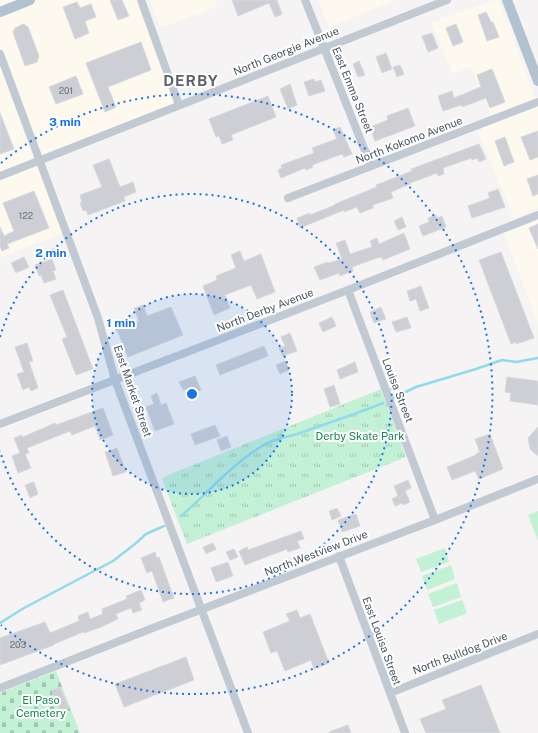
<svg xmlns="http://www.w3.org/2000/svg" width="538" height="733" viewBox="0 0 538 733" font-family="'Public Sans',sans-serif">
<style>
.commercial{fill:#fdf9ef}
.green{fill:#c3f1d5}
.cemetery{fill:url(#cemetery-stones)}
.park{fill:url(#park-tufts)}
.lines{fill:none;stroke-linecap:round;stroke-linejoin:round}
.stream{stroke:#90daee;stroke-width:2.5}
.building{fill:#cdcfd5;stroke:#d7d9de}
.minor{stroke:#c1cad2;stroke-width:8}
.major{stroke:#b3c2d1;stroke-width:10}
.ring{fill:none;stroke:#1a73e8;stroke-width:2;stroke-dasharray:2 4}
.labels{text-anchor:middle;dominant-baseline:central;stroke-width:4;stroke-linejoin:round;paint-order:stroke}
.number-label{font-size:9px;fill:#6b747e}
.street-label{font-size:11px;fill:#4a5661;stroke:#fff}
.park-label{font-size:11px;fill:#17864f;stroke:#fff}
.district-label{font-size:15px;font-weight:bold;letter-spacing:1px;fill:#5f6368;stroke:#fff}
.centre{fill:#1a73e8;stroke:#fff;stroke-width:2}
.ring-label{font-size:12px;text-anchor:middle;font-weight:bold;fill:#1a73e8;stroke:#fff;stroke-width:4;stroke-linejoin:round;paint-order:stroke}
</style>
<defs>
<pattern id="cemetery-stones" width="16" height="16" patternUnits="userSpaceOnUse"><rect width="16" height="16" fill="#c3f1d5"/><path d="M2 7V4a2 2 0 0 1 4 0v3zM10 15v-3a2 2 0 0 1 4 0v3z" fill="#a0c6b0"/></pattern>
<pattern id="park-tufts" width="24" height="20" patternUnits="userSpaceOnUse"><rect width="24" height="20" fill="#c3f1d5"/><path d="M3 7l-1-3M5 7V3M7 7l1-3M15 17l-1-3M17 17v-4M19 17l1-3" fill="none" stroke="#a0c6b0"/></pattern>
</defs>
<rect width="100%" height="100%" fill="#f5f3f3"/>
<g class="commercial">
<path d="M0 0H141L179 105 40 161 66 232 0 258Z"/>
<path d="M150 0H215L218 6 160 28Z"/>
<path d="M318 0H396L329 27Z"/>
<path d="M494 0H499L538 106V208L514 218 478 132 493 119 471 67 453 74 431 23Z"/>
<path d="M538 215V324L502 229Z"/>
</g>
<g class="green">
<path d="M538 511V541L528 515Z"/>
<path d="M445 548 449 562 421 572 416 559Z"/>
<path d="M451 565 455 579 427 590 422 576Z"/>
<path d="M457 583 461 597 433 607 428 594Z"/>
<path d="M462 600 467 613 439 624 434 610Z"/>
</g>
<path class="cemetery" d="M56 671 80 733H0V693Z"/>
<path class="park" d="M381 389 406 457 187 544 162 479 166 476Z"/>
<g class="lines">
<g class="stream">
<path d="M393 398 416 387 476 369 502 360 516 362 538 358"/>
<path d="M181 516C208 493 231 465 262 446 272 439 288 437 300 433 328 423 356 414 383 403"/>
<path d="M0 623 24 608 113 561 135 544 146 534 164 526"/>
</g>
</g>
<g class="building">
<path d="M110 0H122L129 16 118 20Z"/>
<path d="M232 0H277L282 14 275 17 269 3 238 16Z"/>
<path d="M77 2 80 8 91 4 96 17 85 21 89 33 75 39 63 7Z"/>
<path d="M486 12 491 22H493L499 37 487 41 478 15Z"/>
<path d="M23 24 28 27 39 56 37 62 25 66 13 32 15 28Z"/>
<path d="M456 24 463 42 453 46 446 28Z"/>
<path d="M432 33 438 48 428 52 422 36Z"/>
<path d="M141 42 151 70 108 87 116 107 105 112 86 63Z"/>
<path d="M386 53 392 69 382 73 376 57Z"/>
<path d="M359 61 365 75 358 77 353 64Z"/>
<path d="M400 65 404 74 397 77 393 67Z"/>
<path d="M492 69 505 102 490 108 486 98 462 107 461 105 443 111 438 96 452 91 454 98 481 87 477 75Z"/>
<path d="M76 76 83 94 56 104 49 87Z"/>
<path d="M314 79 315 82 321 80 325 91 309 96 304 82Z"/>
<path d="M290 84 297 105 288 109 280 89Z"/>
<path d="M268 96 276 117 231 135 233 140 222 144 219 136 216 137 209 119Z"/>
<path d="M408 108 415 126 375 141 370 127 388 120 387 116Z"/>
<path d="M0 113 14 149 0 154Z"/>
<path d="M340 127 352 154 344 157 342 154 312 165 313 167 306 170 305 168 281 178 278 170 282 168 281 165 314 153 312 148 337 139 333 130Z"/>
<path d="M538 131V157L530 160 521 137Z"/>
<path d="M505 137 514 162 504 166 495 141Z"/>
<path d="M479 144 486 159 479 162 477 158 472 160 471 158 443 168 444 174 438 176 437 173 410 183V184L391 192 393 198 373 205V208L360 213 357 207 344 212V210L300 228 297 218 310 213V215L335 205V204L377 187 376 185 412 171 411 169Z"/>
<path d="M109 159 120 187 133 182 136 192 124 197 125 201 88 215 86 210 83 211 80 203 82 202 80 195 102 187 93 165Z"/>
<path d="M538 175V194L533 196 527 179Z"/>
<path d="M498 189 505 207 472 218 468 206 490 198 488 193Z"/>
<path d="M34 191 49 228 7 244 9 248 2 251 0 247V227L4 236 14 231 3 203Z"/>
<path d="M436 215 437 218 442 216 446 227 423 236 419 226 429 222 428 218Z"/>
<path d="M402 217 406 227 398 230 394 221Z"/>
<path d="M538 224V249L529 228Z"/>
<path d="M404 233 410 249 383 260 382 257 377 258 352 267 353 271 340 276 339 273 320 280 314 267 328 262 329 263 342 259 336 243 345 240 350 254 372 247 370 241 377 238 379 244Z"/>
<path d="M240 251 244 261 261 254 275 292 257 299 251 285 225 295 230 308 214 315 203 286 217 280 216 276 236 268 231 255Z"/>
<path d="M501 252 534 338 516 344V342L511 344 479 260Z"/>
<path d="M24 257 29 267 16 273 11 263Z"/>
<path d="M52 259 56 270 53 271 56 279 44 283 41 275 39 276 35 265Z"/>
<path d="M421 286 429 308 420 311 416 299 410 301 407 291Z"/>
<path d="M63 290 93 369 76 375 62 339 67 337 50 295Z"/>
<path d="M143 305 147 316 171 307 183 335 128 357 117 330 139 321 134 308Z"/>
<path d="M381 307 386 319 374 323 370 312Z"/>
<path d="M332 317 336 326 323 332 319 323Z"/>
<path d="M407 317 411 328 396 332 392 322Z"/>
<path d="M290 333 297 351 283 356 279 348 285 346 281 337Z"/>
<path d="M27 343 33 361 29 362 38 388 31 391 29 387 23 390 17 374 24 372 15 347Z"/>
<path d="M264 346 268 356 220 375 216 365Z"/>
<path d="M285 361 289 370 280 374 276 365Z"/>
<path d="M355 362 358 372 340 379 337 370Z"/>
<path d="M195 376 201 390 189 394 187 389 183 390 179 382Z"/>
<path d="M507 377 538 381V405L510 401 511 393 505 392Z"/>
<path d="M334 385 340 404 330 407 324 389Z"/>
<path d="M157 393 161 405 166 403 174 424 155 431 146 407 154 404 151 396Z"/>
<path d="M103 408 113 435 100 440 95 426 72 435 70 431 27 448 29 453 25 454 31 468 18 473 12 456 20 453 14 438 22 435 23 437 55 423 56 425Z"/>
<path d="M215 425 220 436 195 445 191 434Z"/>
<path d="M538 427V456L530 449 528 438Z"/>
<path d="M490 434 503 469 479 479 475 471 452 480 447 467 476 455V454L480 452 475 439Z"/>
<path d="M227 436 231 447 221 451 217 440Z"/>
<path d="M117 448 126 472 113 476 105 452Z"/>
<path d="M408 480 411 488 405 491 410 502 403 505 402 503 395 506 392 499 398 496 394 486Z"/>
<path d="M34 482 38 494 30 498 25 485Z"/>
<path d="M337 508 341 516 332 520 329 511Z"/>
<path d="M356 514 360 526 342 532 338 520Z"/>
<path d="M301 531 304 539 297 541 300 548 288 552 287 549 245 565 239 551 247 547 248 550Z"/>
<path d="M213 543 216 549 206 554 203 547Z"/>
<path d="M234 549 238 557 230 560 226 552Z"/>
<path d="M155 552 157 558 159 557 174 598 163 602 152 571 147 573 141 558Z"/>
<path d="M228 562 233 576 216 582 211 568Z"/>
<path d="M141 590 145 600 139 603 142 610 133 613 131 608 116 614 118 619 101 627 84 633 83 632 54 644V645L0 665V638L45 622 50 633 79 621 78 616 88 612 90 619 103 614 102 609 127 599 126 596Z"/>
<path d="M297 610 300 618 310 614 329 663 314 669 311 660 285 671 277 651 271 653 263 632 290 621 286 614Z"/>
<path d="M186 657 194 680 124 707 115 684Z"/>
<path d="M481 685 500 733H426L420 719 446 709 442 700Z"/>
<path d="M60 687 69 708 60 711 52 690Z"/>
<path d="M348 725 351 733H329V732Z"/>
</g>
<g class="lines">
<g class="minor">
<path d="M141 0 179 105"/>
<path d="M305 0 371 166"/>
<path d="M0 54 98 318 115 380 248 733"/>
<path d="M0 176 447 0"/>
<path d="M288 198 538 102"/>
<path d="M348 290 435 520"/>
<path d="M0 424 348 290 538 215"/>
<path d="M339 556 405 733"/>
<path d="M0 688 145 631 435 520 538 479"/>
<path d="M390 693 538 634"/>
</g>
<g class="major">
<path d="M507 0 538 81"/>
<path d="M0 12 30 0"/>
</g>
</g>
<circle cx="192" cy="394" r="100" fill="#1a73e8" fill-opacity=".12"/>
<g class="ring">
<circle cx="192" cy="394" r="100"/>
<path d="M0 337A200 200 0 1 1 0 451"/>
<path d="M1 163A300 300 0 1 1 1 625"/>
</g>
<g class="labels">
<g class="number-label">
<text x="66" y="90">201</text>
<text x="26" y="215">122</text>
<text x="18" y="644">203</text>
</g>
<g class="street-label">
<text transform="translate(286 51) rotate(-22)">North Georgie Avenue</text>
<text transform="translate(353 90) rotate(68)">East Emma Street</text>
<text transform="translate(409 140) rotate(-21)">North Kokomo Avenue</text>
<text transform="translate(265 310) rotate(-21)">North Derby Avenue</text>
<text transform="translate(398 390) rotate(69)">Louisa Street</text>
<text transform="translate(133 391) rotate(71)">East Market Street</text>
<text transform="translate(316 553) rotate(-21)">North Westview Drive</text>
<text transform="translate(382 641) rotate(70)">East Louisa Street</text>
<text transform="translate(460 653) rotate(-21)">North Bulldog Drive</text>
</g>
<g class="park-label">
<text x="360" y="436">Derby Skate Park</text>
<text x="41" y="700">El Paso<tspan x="41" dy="13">Cemetery</tspan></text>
</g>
<g class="district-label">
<text x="191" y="80">DERBY</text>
</g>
</g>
<circle cx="192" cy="394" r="6" class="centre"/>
<g class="ring-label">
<text x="65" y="126">3 min</text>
<text x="51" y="257">2 min</text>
<text x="121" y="327">1 min</text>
</g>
</svg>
